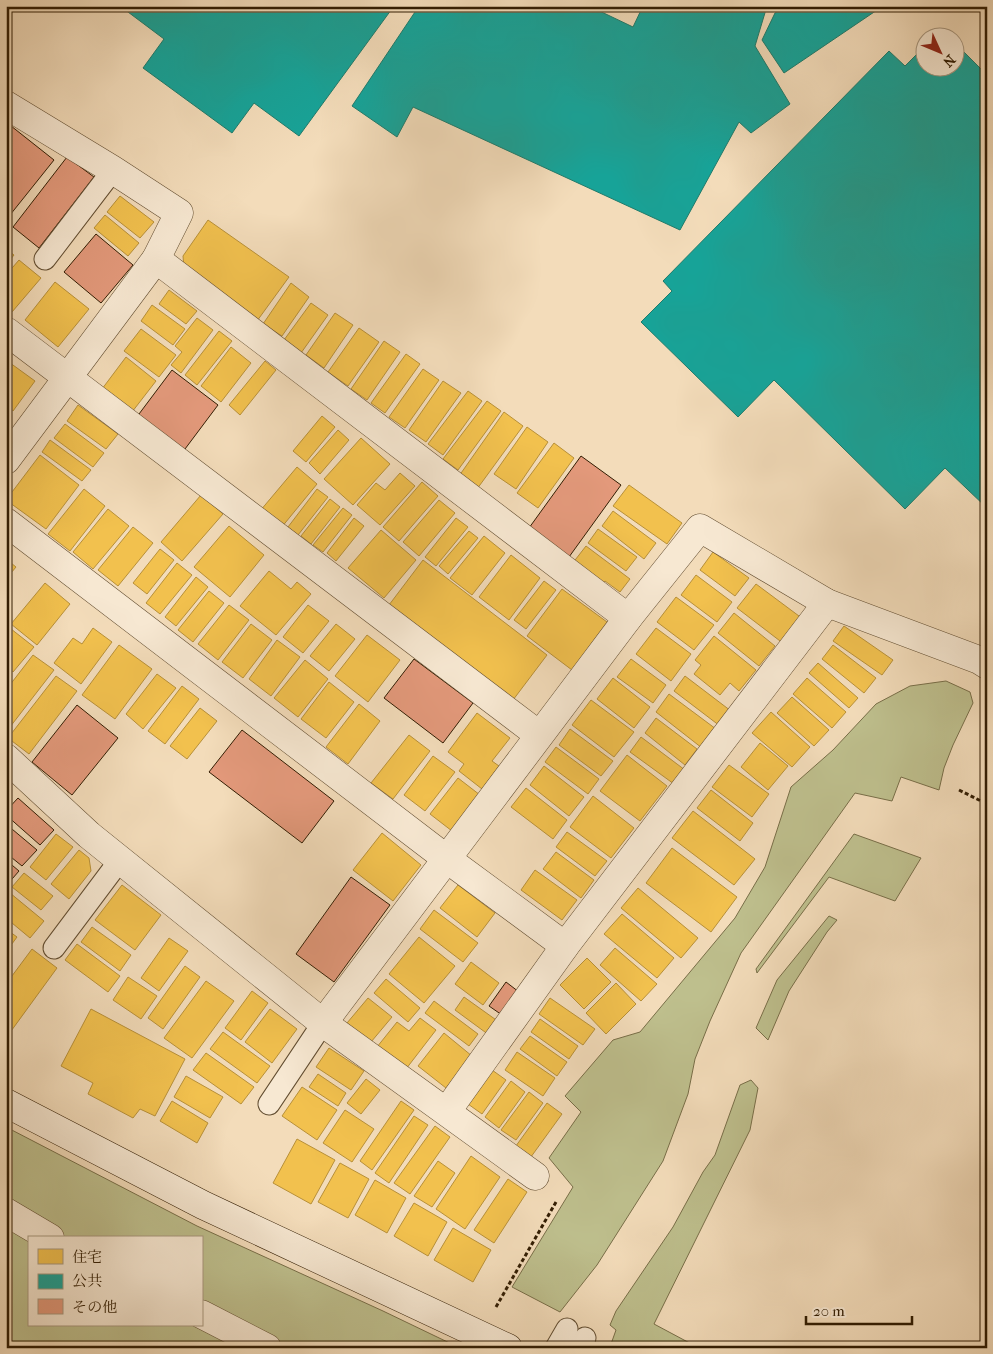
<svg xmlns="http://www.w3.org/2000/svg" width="993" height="1354" viewBox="0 0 993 1354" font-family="'IM FELL French Canon','Noto Serif JP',serif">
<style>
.green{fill:#bebf8d;stroke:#786e48;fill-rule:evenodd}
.homes{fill:#f2c14e;stroke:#b89038}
.public{fill:#17a398;stroke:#1f7b6b}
.building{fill:#e3997b;stroke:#321d03}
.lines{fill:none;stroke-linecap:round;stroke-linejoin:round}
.lane-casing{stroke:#624d31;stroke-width:23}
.street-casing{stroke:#624d31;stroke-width:29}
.secondary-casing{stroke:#321d03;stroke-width:29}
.path{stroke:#321d03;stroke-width:3;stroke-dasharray:4 2.5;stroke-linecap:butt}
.lane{stroke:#f7e8d2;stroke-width:21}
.street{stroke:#f7e8d2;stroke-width:28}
.secondary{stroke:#f7e8d2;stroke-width:28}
</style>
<rect width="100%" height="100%" fill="#f3dcba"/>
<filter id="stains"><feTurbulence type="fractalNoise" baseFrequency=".004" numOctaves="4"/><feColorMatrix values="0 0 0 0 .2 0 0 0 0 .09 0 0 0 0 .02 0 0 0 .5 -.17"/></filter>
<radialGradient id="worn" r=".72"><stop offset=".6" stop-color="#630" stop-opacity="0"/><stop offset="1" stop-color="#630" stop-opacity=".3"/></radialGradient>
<g class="green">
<path d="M946 681 970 692 973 703 953 745 944 768 939 790 901 777 892 801 855 793 741 953 710 1021 695 1059 688 1094 663 1161 597 1265 560 1312 512 1287 573 1187 549 1158 581 1112 565 1096 613 1040 640 1032 735 918 765 867 791 787 833 750 876 704 910 686Z"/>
<path d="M854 834 921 858 895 901 829 877 757 973 756 969Z"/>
<path d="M829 916 837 920 827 932 789 991 768 1040 756 1028 777 980Z"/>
<path d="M751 1080 758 1088 750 1130 654 1324 699 1348H619L611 1344 616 1330 610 1325 616 1311 673 1227 703 1172 715 1155 740 1085Z"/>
<path d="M6 1127 197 1226 383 1311 460 1348H6ZM29 1238H201V1325H29Z"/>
</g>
<g class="homes">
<path d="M120 196 154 222 140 238 107 212Z"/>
<path d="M105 215 139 243 128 256 94 228Z"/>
<path d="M208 220 289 277 257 321 184 269 183 256Z"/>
<path d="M6 249 14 255 6 265Z"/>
<path d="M19 260 41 278 12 312 6 308V275Z"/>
<path d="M55 282 89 309 58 347 25 320Z"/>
<path d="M291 283 309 297 282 336 263 324Z"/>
<path d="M169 290 197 311 186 324 159 304Z"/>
<path d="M311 303 328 315 301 353 284 340Z"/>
<path d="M152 305 185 329 173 345 141 321Z"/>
<path d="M335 313 353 325 324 368 306 355Z"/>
<path d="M197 318 213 330 181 373 171 365 182 352 175 346Z"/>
<path d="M359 328 379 342 348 386 328 372Z"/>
<path d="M141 329 176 355 159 377 124 351Z"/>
<path d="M219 331 232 341 197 385 185 375Z"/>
<path d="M384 341 400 352 367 400 351 389Z"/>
<path d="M231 347 251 363 221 402 201 386Z"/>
<path d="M406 354 420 364 385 413 371 403Z"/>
<path d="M126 357 156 381 132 412 102 389Z"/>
<path d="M6 360 35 381 13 411 6 406Z"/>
<path d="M265 361 276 370 240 415 229 405Z"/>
<path d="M423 369 439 380 405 428 389 417Z"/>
<path d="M443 381 461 393 426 442 409 430Z"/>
<path d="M468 391 482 401 443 455 428 444Z"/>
<path d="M487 401 501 411 458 470 443 459Z"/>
<path d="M78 405 118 434 106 449 67 421Z"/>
<path d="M504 412 523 426 477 489 459 476Z"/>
<path d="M322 416 335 427 306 462 293 451Z"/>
<path d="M65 424 104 453 93 467 54 438Z"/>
<path d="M527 427 548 442 516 489 494 474Z"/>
<path d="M338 430 349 440 320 474 309 463Z"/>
<path d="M361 438 390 464 353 505 324 479Z"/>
<path d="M50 440 91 470 82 481 42 452Z"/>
<path d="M554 443 574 458 538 508 517 493Z"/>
<path d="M40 455 79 485 46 529 6 500Z"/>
<path d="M297 467 317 484 281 528 260 511Z"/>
<path d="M400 473 415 486 380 525 357 505 376 483 385 490Z"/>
<path d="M422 482 438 496 399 541 383 527Z"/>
<path d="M629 485 682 523 667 544 613 506Z"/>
<path d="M84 489 105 506 70 551 48 534Z"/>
<path d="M317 489 328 497 298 535 288 527Z"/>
<path d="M201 495 223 514 182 561 161 542Z"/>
<path d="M330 499 340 507 311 544 301 536Z"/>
<path d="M439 500 455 513 419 556 403 542Z"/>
<path d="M343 508 352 515 323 552 313 545Z"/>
<path d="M108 509 129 526 93 569 73 552Z"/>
<path d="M613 511 656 543 644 559 602 526Z"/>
<path d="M354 518 364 526 336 561 327 553Z"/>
<path d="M456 518 468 527 436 566 425 557Z"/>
<path d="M229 526 264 555 230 597 194 567Z"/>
<path d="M133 527 153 543 118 586 98 570Z"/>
<path d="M598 529 637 557 626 571 588 543Z"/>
<path d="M381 530 416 560 384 598 348 568Z"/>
<path d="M469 531 478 538 448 574 439 566Z"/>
<path d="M484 536 505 553 472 595 450 578Z"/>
<path d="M586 546 630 579 620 592 605 581 601 586 572 564Z"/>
<path d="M160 549 174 560 147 594 133 583Z"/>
<path d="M713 552 749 578 735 596 700 570Z"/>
<path d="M511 555 540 578 509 620 479 597Z"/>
<path d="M6 559 16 567 6 579Z"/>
<path d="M423 560 547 655 513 700 389 605Z"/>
<path d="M177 563 192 575 160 614 146 603Z"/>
<path d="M269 571 291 589 297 582 311 594 276 635 240 606Z"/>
<path d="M696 575 732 602 717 622 681 595Z"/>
<path d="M196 577 208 587 176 626 165 617Z"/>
<path d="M544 581 556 590 526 629 514 620Z"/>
<path d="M45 583 70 604 37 645 11 624Z"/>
<path d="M756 584 803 619 784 644 737 608Z"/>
<path d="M562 589 607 622 572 670 527 636Z"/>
<path d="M209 591 224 603 193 642 178 630Z"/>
<path d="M676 597 714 625 694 650 657 622Z"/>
<path d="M229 605 249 620 218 660 198 644Z"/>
<path d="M308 605 329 621 303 653 283 637Z"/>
<path d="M734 613 775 646 759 666 718 633Z"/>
<path d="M251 624 272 640 243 678 222 662Z"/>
<path d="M336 624 355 639 329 671 310 656Z"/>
<path d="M6 625 34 647 13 672 6 666Z"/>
<path d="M844 626 893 660 882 675 833 641Z"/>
<path d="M93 628 112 642 81 684 54 663 73 638 82 644Z"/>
<path d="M656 628 691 654 671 681 636 654Z"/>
<path d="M367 635 400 660 368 702 335 676Z"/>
<path d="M714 636 756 670 739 691 730 683 720 695 694 674 701 665 695 660Z"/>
<path d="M277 640 300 657 271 696 249 679Z"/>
<path d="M119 645 152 669 115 719 82 695Z"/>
<path d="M833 645 876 678 864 693 822 659Z"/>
<path d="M33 655 54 670 10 727 6 724V690Z"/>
<path d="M631 659 666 685 653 703 617 677Z"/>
<path d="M305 660 328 679 298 717 274 698Z"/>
<path d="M818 663 858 698 849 708 809 673Z"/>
<path d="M157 674 176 688 143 729 126 714Z"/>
<path d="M56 676 77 691 29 754 8 738Z"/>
<path d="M685 676 731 711 720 726 674 691Z"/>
<path d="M613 678 650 707 634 728 597 699Z"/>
<path d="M807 678 846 712 832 728 793 694Z"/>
<path d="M329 682 354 702 326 738 301 719Z"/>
<path d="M182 686 199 699 165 744 148 731Z"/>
<path d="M669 694 716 729 702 748 656 712Z"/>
<path d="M792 697 829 730 814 746 777 713Z"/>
<path d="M591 700 634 732 614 757 572 725Z"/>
<path d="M359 704 380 721 348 764 326 747Z"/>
<path d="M200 708 217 721 187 759 170 746Z"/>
<path d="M771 712 810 747 792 767 752 733Z"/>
<path d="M477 713 510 738 492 761 499 766 482 789 459 771 464 764 448 752Z"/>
<path d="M656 718 697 749 685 765 645 733Z"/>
<path d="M570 729 613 761 601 776 559 745Z"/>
<path d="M409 735 430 751 393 799 371 783Z"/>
<path d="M641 737 685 770 674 784 630 752Z"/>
<path d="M760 743 788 766 768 790 741 767Z"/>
<path d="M556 747 599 779 588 794 545 762Z"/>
<path d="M627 755 667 786 640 821 600 791Z"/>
<path d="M433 756 455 772 425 811 404 795Z"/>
<path d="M729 765 769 794 752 817 712 787Z"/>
<path d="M544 766 584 797 569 816 530 785Z"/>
<path d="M458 778 480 795 452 831 430 814Z"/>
<path d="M526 788 567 820 553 839 511 807Z"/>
<path d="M711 790 753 823 740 841 697 808Z"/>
<path d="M593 796 634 828 611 858 570 827Z"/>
<path d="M693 811 755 859 734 885 672 838Z"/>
<path d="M567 832 607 861 595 876 556 847Z"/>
<path d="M382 833 421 865 393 901 353 870Z"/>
<path d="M56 834 73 847 46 880 30 867Z"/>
<path d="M672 848 737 897 711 932 646 883Z"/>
<path d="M79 850 89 858 91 871 69 899 51 884Z"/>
<path d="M556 852 594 880 581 898 543 869Z"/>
<path d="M535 870 577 900 562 920 521 890Z"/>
<path d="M24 873 53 896 41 910 12 887Z"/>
<path d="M122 885 161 915 135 950 95 920Z"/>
<path d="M458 885 495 913 477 937 440 908Z"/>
<path d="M638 888 698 938 681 958 621 908Z"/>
<path d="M10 893 44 921 30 938 6 918V898Z"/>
<path d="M434 910 478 943 463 962 420 929Z"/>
<path d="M622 914 674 958 657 978 604 934Z"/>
<path d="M92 927 131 955 120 971 81 942Z"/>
<path d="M6 929 17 937 6 952Z"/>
<path d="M419 937 455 966 424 1003 389 974Z"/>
<path d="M169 938 188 951 159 991 141 978Z"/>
<path d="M77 944 120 976 108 992 65 960Z"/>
<path d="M615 948 657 984 641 1001 600 965Z"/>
<path d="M32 949 57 968 6 1038V984Z"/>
<path d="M587 958 611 982 584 1009 560 985Z"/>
<path d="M471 962 499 983 483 1005 455 984Z"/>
<path d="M185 966 200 977 163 1029 148 1018Z"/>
<path d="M128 977 157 996 141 1019 113 1000Z"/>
<path d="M386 979 420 1008 408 1022 374 993Z"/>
<path d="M206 981 234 1001 192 1058 164 1038Z"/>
<path d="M616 983 636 1004 606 1034 586 1013Z"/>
<path d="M252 991 268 1003 241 1040 225 1028Z"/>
<path d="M464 997 499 1022 489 1035 455 1010Z"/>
<path d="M368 998 392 1017 371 1042 347 1023Z"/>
<path d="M550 998 595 1029 583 1045 539 1014Z"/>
<path d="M434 1001 478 1034 469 1046 425 1013Z"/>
<path d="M91 1009 185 1059 155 1116 140 1109 133 1118 88 1094 93 1083 61 1066Z"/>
<path d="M270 1009 297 1029 272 1063 245 1042Z"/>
<path d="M420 1018 436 1030 406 1069 377 1047 397 1022 409 1031Z"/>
<path d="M540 1019 578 1046 569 1059 531 1032Z"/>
<path d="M223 1032 270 1066 257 1083 210 1049Z"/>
<path d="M444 1033 472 1056 446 1088 418 1066Z"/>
<path d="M530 1036 567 1062 557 1076 520 1049Z"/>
<path d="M329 1048 364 1071 351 1090 316 1067Z"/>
<path d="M517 1052 555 1078 543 1096 505 1070Z"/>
<path d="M206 1053 254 1087 241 1104 193 1070Z"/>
<path d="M492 1070 506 1080 482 1114 468 1104Z"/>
<path d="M318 1074 346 1093 338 1106 309 1087Z"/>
<path d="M186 1076 223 1097 210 1118 174 1097Z"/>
<path d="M366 1079 380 1090 361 1114 347 1103Z"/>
<path d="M511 1081 525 1092 499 1128 485 1117Z"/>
<path d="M302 1087 337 1110 317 1140 282 1116Z"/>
<path d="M529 1092 543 1103 516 1140 501 1130Z"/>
<path d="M172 1101 208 1123 197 1143 160 1121Z"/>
<path d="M401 1101 414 1110 372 1170 360 1161Z"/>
<path d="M547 1103 562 1114 528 1161 513 1150Z"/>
<path d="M345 1110 374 1129 352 1162 323 1143Z"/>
<path d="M414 1116 428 1125 389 1183 375 1173Z"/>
<path d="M435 1126 450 1137 410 1194 394 1183Z"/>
<path d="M297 1139 335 1160 311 1204 273 1183Z"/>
<path d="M471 1156 500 1177 465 1229 436 1209Z"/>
<path d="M438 1161 455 1173 432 1207 414 1196Z"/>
<path d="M340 1163 369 1179 348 1218 318 1202Z"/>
<path d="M508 1179 527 1192 494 1243 474 1230Z"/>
<path d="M375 1180 406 1198 387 1233 355 1215Z"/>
<path d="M414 1203 447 1222 428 1256 394 1236Z"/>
<path d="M453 1228 491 1250 473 1282 434 1260Z"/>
</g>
<g class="public">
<path d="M120 6H394L299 136 254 103 232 133 143 68 164 39Z"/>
<path d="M419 6H589L633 27 643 6H767L755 46 790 104 751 133 739 122 680 230 413 107 397 137 352 106Z"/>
<path d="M787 6H883L784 73 762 40 775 13Z"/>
<path d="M941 30 949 38H933Z"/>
<path d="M956 44 987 75V508L945 468 905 509 774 380 738 417 641 322 672 291 663 281 889 51 905 66 926 45V68H956Z"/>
</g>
<g class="building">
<path d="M6 122 54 160 6 220Z"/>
<path d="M67 157 94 177 39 248 13 227Z"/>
<path d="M96 234 133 265 101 303 64 272Z"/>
<path d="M172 370 218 405 182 453 136 418Z"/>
<path d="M581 456 621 485 569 557 529 528Z"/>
<path d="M414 659 473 703 443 743 384 698Z"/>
<path d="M77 705 118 738 72 795 32 762Z"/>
<path d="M242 730 334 801 302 843 209 772Z"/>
<path d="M18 798 54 830 40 845 6 815V811Z"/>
<path d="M6 824 37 850 22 866 6 853Z"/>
<path d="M6 860 19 871 6 886Z"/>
<path d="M351 877 390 905 334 982 296 954Z"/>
<path d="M506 982 519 992 502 1015 489 1006Z"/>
</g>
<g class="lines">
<g class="lane-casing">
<g id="lane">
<path d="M45 259 113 170"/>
<path d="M54 948 120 860"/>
<path d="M269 1104 323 1023"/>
<path d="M556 1348 567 1329"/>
<path d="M579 1348 585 1338"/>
</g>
</g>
<g class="street-casing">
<g id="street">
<path d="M6 105 113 170 179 213 156 259 6 460"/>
<path d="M156 259 628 618"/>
<path d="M6 331 539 735"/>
<path d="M6 522 447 859 565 946"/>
<path d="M6 758 89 835 323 1023 535 1176"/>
<path d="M323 1023 628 618 700 528 827 603 979 660 987 665"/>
<path d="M447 1111 565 946 827 603"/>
<path d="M6 1212 50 1238"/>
<path d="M201 1314 267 1348"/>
</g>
</g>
<g class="secondary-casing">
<path id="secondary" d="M6 1103 203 1205 508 1348"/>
</g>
<g class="path">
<path d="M959 790 987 804"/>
<path d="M496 1307 556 1202"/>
</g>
<use href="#lane" class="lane"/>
<use href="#street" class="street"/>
<use href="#secondary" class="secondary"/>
</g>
<rect width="993" height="1354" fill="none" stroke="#f3dcba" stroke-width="25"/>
<rect x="8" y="8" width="978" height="1339" fill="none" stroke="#321d03" stroke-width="2.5"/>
<rect x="12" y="12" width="968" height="1329" fill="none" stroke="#321d03"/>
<rect x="28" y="1236" width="175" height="90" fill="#f7e8d2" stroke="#a8977f"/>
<rect x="38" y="1249" width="25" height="15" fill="#f2c14e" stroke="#a8977f"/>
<text x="72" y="1262" font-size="15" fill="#321d03">住宅</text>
<rect x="38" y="1274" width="25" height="15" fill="#17a398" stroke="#a8977f"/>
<text x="72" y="1286" font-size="15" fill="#321d03">公共</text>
<rect x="38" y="1299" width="25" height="15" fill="#e3997b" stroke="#a8977f"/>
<text x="72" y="1312" font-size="15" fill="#321d03">その他</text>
<g transform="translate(940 52) rotate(134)"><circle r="24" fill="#f7e8d2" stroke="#a8977f"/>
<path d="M0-4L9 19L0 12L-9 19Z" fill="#8f2418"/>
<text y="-8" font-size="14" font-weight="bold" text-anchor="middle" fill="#321d03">N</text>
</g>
<path d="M806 1316v8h106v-8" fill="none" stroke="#321d03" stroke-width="2.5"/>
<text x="813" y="1316" font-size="15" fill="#321d03" stroke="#f7e8d2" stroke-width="4" paint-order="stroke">20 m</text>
<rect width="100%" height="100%" filter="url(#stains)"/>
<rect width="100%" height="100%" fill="url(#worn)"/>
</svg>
